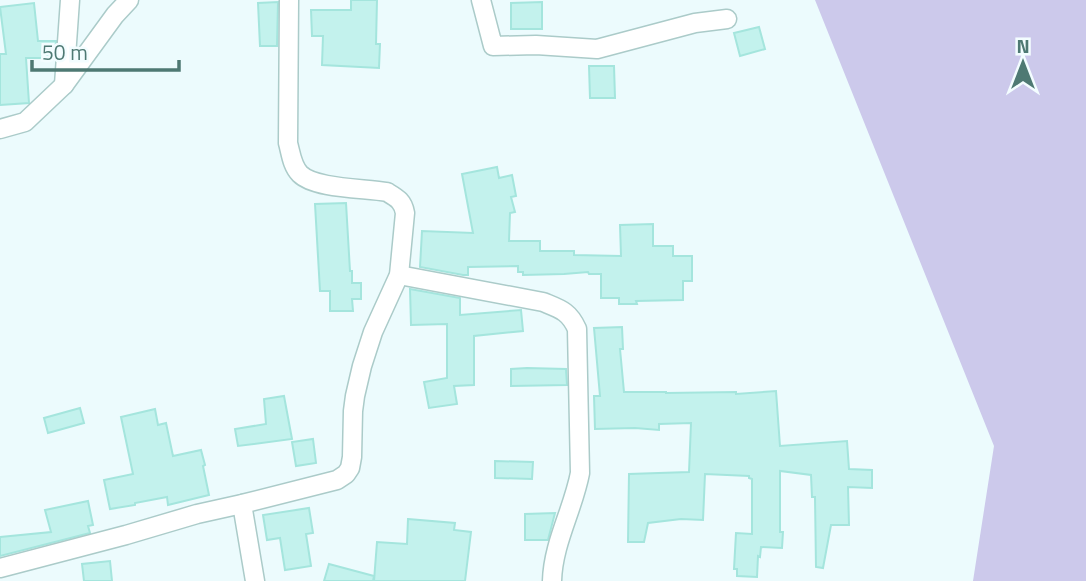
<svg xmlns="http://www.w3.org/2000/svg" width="1086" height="581" viewBox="0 0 1086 581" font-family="'Titillium Web',sans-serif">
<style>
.green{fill:#ccc9eb}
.building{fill:#c3f2ed;stroke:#a4e5dd;stroke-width:2}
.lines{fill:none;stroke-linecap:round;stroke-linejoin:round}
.street-casing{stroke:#abcbc9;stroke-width:21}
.street{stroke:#fff;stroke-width:18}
</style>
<rect width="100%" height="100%" fill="#ecfbfd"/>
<path class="green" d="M815 0H1086V581H973L994 446Z"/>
<g class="building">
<path d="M351 0H377L376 44H380L379 68 322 65 323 36H312L311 10H351Z"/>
<path d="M278 2 277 46H260L258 3Z"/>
<path d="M542 2V29H511V3Z"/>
<path d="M34 3 38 41H56L55 58H26L29 103 0 105V54H6L0 7Z"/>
<path d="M759 27 765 49 740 56 734 33Z"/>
<path d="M589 66H614L615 98H590Z"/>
<path d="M497 167 499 178 512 175 516 196 511 197 515 212 510 213 509 241H540V251H574V255L621 256 620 225 653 224V246H673V256H692V281H683V300L636 301 637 304H619V298H601V274H589L588 272 564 274 523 275V272H518V266L468 267V275H463L420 267 422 231 473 233 462 174Z"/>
<path d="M346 203 350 271H352V283H361V299H352L353 311H330V291H320L315 204Z"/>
<path d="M410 289 460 298V315L521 310 523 331 474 336V385L454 386 457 404 429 408 424 382 447 378V324L411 325Z"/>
<path d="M622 327 623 349H620L624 392H666V393L736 392V394L776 391 780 446 847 441 849 469 872 470V488L848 487 849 525H831L823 568 816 567 815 497H812L811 475 780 471V532H783L782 548 761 547 760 557 758 556 757 577 737 576V569H734L736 533 752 534V479L749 478V476L705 474 703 520 681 519 648 523 644 542H628L629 474 689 472 691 423 659 424V430L635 428 595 429 594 396H600L594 328Z"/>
<path d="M527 368 566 369 567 385 511 386V369Z"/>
<path d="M284 396 292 439 238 446 235 429 266 424 264 399Z"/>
<path d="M80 408 84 423 48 433 44 418Z"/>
<path d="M155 409 158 425 166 423 173 456 201 450 205 465 203 466 209 495 168 505 167 497 135 503V505L110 509 104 480 133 474 121 417Z"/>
<path d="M313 439 316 463 296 466 292 442Z"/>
<path d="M495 461 533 462 532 479 495 478Z"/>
<path d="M88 501 93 525 88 526 90 533 0 556V537L51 532 45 510Z"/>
<path d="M309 508 313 533 306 534 311 566 285 570 280 538 267 540 263 515Z"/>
<path d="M555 513 548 540H525V514Z"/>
<path d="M408 519 455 523 454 530 471 532 465 581H374L377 542 407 544Z"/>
<path d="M110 561 112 581H84L82 564Z"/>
<path d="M329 564 374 576 373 581H324Z"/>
</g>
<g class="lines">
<g class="street-casing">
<g id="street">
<path d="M481 0 493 46 536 45 597 49 695 23 727 19"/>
<path d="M64 85 70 0"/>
<path d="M0 129 25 122 64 85 115 15 129 0"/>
<path d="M399 275 543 302C560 309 569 311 577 329L580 473C573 510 553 543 552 581"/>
<path d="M242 504 255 581"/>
<path d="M0 568 126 535 197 514 242 504 337 480 346 474 350 468 352 457 353 411 355 396 362 366 373 332 399 275 405 213C403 201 397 198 387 192 365 188 315 189 300 174 292 166 291 154 288 143L289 0"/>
</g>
</g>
<use href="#street" class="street"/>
</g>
<g transform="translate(1023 63)" stroke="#f3fdff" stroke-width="5" paint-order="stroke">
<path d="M0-5L12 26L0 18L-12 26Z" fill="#4e7973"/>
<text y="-10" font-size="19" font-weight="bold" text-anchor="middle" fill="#4e7973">N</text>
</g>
<path d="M32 60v10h147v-10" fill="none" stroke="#4e7973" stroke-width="3.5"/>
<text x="42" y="60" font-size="21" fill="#4e7973" stroke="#f3fdff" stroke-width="5" paint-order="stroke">50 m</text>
</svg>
